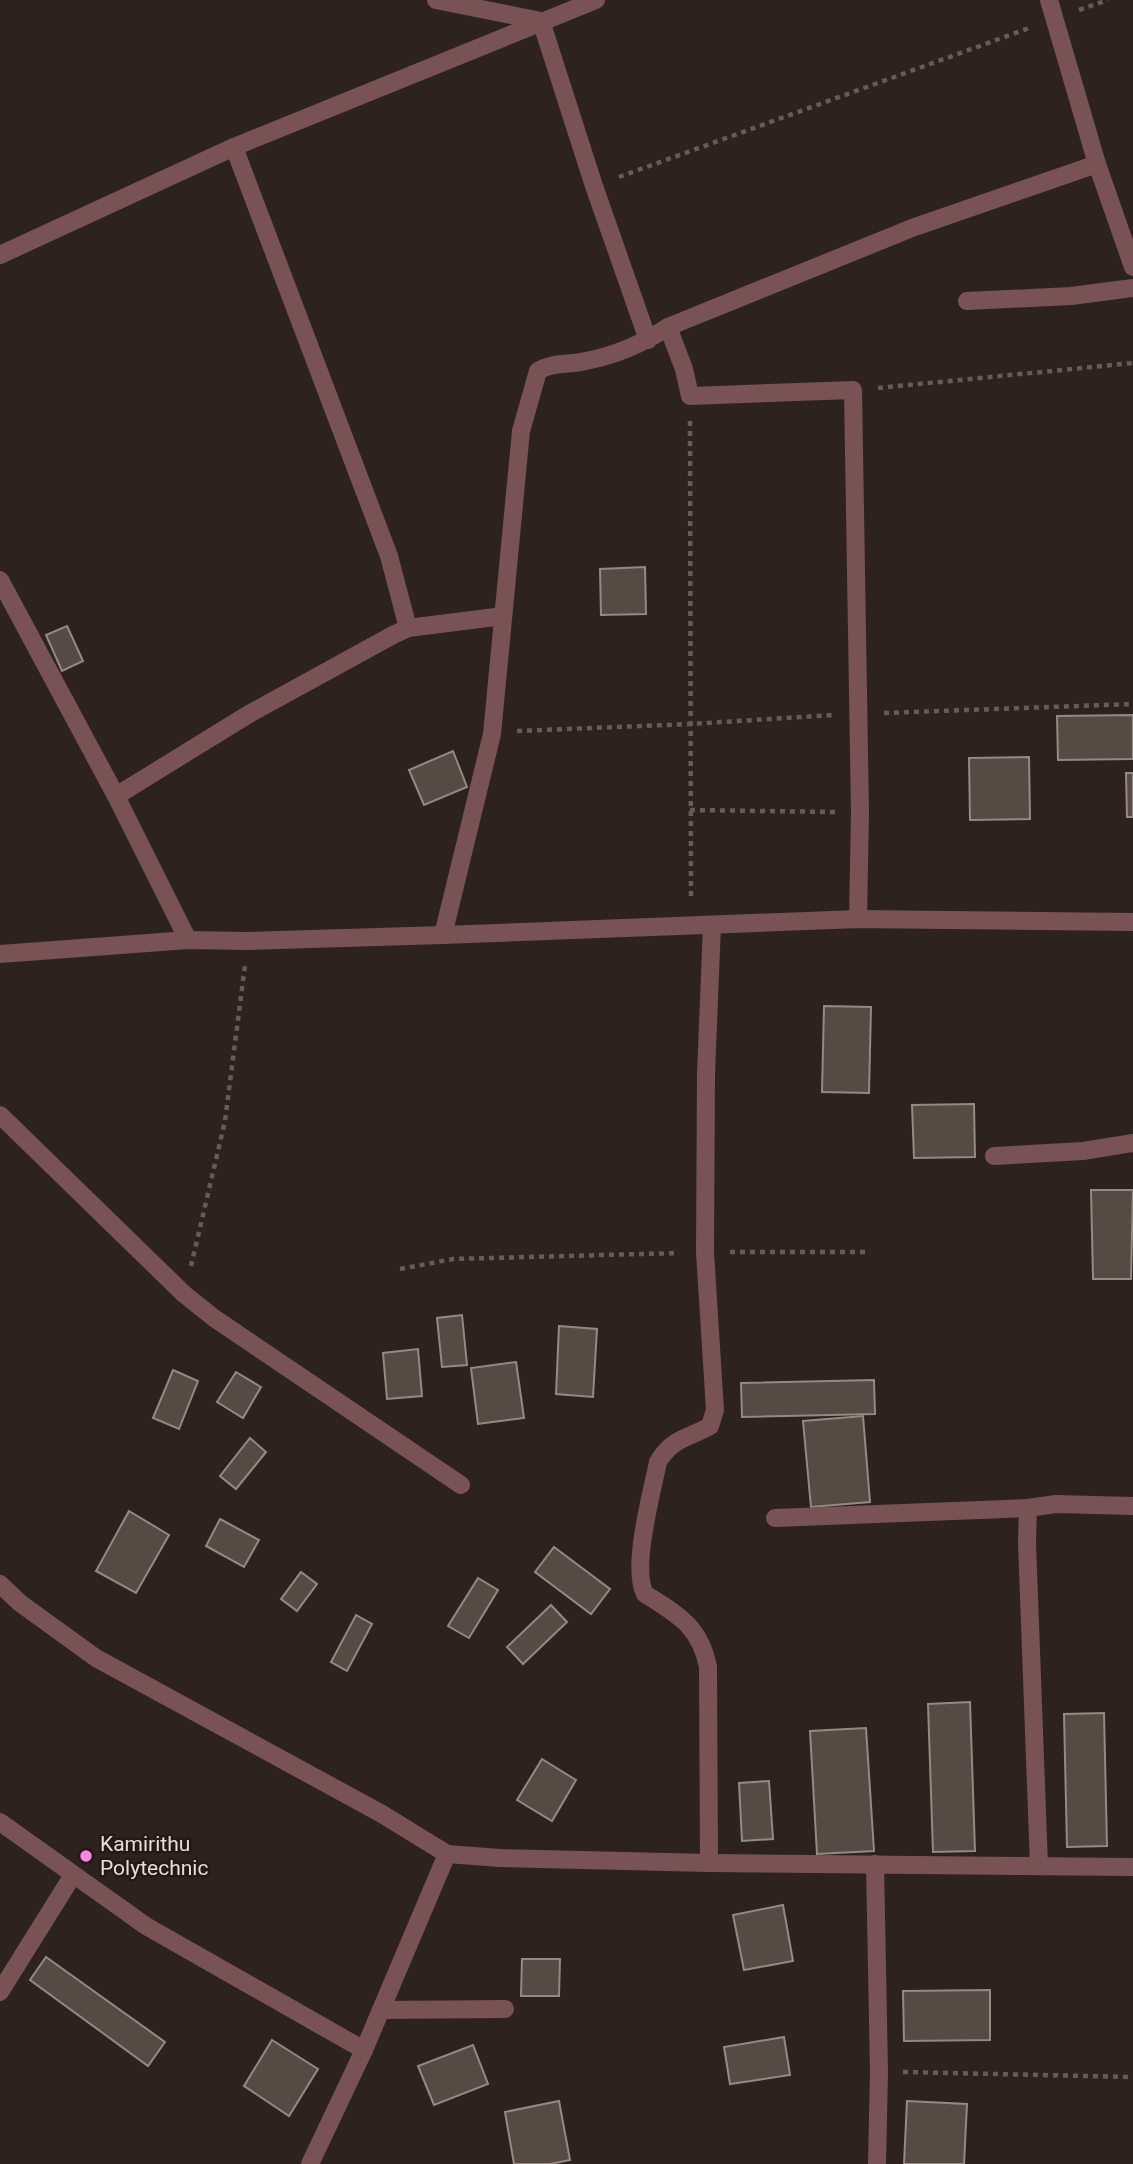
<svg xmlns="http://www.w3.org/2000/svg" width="1133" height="2164" viewBox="0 0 1133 2164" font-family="Roboto,sans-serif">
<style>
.building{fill:#564a45;stroke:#968983;stroke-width:2}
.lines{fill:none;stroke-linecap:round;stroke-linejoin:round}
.path{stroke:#665b57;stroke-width:4.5;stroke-dasharray:5 5;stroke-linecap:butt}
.lane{stroke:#795256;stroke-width:18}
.street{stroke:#795256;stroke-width:18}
.poi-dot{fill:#fc86e4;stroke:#241915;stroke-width:2.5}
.labels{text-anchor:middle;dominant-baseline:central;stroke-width:5;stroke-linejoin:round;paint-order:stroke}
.poi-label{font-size:21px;fill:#e6dedb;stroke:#241915;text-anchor:start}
</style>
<rect width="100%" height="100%" fill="#2e221e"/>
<g class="building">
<path d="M645 567 646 614 601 615 600 569Z"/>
<path d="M67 626 83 661 62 671 46 635Z"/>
<path d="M1133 715V759L1058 760 1057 716Z"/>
<path d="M453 751 467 787 424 805 409 770Z"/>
<path d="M1029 757 1030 819 970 820 969 758Z"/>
<path d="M1126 773H1133V817H1127Z"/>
<path d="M824 1006 871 1007 869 1093 822 1092Z"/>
<path d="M974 1104 975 1157 914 1158 912 1105Z"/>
<path d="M1091 1190H1133L1131 1279H1093Z"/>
<path d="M462 1315 467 1365 442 1367 437 1318Z"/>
<path d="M559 1326 597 1329 593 1397 556 1394Z"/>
<path d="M418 1349 422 1396 387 1399 383 1353Z"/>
<path d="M516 1362 524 1418 478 1424 471 1368Z"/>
<path d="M173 1370 198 1381 179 1429 153 1418Z"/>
<path d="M236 1372 261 1387 243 1418 217 1402Z"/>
<path d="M874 1380 875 1414 742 1417 741 1383Z"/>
<path d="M863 1416 870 1502 811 1507 803 1421Z"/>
<path d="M250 1438 266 1452 236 1489 220 1476Z"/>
<path d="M129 1511 169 1535 136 1593 96 1571Z"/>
<path d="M220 1519 259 1540 244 1567 206 1546Z"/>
<path d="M554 1547 610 1589 591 1614 535 1572Z"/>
<path d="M301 1572 317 1584 297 1611 281 1599Z"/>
<path d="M478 1578 498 1590 469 1638 448 1626Z"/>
<path d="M551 1605 567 1622 523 1664 507 1647Z"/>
<path d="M356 1615 372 1624 347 1671 331 1662Z"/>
<path d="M970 1702 975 1851 933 1852 928 1704Z"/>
<path d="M1104 1713 1107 1846 1067 1847 1064 1714Z"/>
<path d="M866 1728 874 1851 817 1854 810 1731Z"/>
<path d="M542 1759 576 1780 552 1821 517 1800Z"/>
<path d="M769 1781 773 1839 742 1841 739 1783Z"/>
<path d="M783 1905 793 1961 744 1970 733 1915Z"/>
<path d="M46 1957 165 2042 148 2066 30 1980Z"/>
<path d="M522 1959H560L559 1996H521Z"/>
<path d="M990 1990V2040L904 2041 903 1991Z"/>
<path d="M784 2037 790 2075 730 2084 724 2047Z"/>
<path d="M272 2040 318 2069 289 2116 244 2086Z"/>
<path d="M473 2045 488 2084 434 2105 418 2066Z"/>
<path d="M559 2101 570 2160 550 2164H514L505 2112Z"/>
<path d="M907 2101 967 2104 964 2164H904Z"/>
</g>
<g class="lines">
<g class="path">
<path d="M1079 10 1108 0"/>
<path d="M619 177 1032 27"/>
<path d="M878 388 1133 363"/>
<path d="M690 421 691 899"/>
<path d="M884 713 1133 704"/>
<path d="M517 731 691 724 833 715"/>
<path d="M690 810 835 812"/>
<path d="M730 1252H869"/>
<path d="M191 1266 225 1121 245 965"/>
<path d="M400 1269 453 1259 679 1253"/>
<path d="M903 2072 1133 2077"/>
</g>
<path class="lane" d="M994 1156 1083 1151 1133 1143"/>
<g class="street">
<path d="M436 0 541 21 594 186 648 340"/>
<path d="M1049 0 1097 164 1133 267"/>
<path d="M234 147 389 556 408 628"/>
<path d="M0 255 234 147 596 0"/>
<path d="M967 301 1071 296 1133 288"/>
<path d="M668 327 684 369 690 396 853 390 860 813 858 919"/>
<path d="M0 580 116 796 188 940"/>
<path d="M116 796 249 714 393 635 408 628 503 616"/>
<path d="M443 935 492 734 521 431 538 371C552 362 570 365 586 361 617 355 642 344 668 327L912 228 1097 164"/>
<path d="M0 954 188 940 247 941 443 935 858 919 1133 922"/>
<path d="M0 1115 184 1294 214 1318 461 1485"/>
<path d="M775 1518 1028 1508"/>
<path d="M0 1584 20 1603 96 1658 382 1814 447 1854 500 1858 709 1863 1133 1867"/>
<path d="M0 1822 146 1926 364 2050"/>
<path d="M709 1863 708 1667C700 1626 678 1615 645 1594 631 1568 652 1492 658 1462 672 1438 689 1438 710 1426L715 1410 705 1252 706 1074 712 925"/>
<path d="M875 1864 879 2072 877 2164"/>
<path d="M1039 1866 1027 1543 1028 1508 1056 1504 1133 1506"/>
<path d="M0 1992 73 1875"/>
<path d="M381 2010 505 2009"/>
<path d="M310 2164 364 2050 447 1854"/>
</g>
</g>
<circle class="poi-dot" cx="86" cy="1856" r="7"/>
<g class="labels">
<g class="poi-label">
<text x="100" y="1844">Kamirithu<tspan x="100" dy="24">Polytechnic</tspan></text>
</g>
</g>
</svg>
